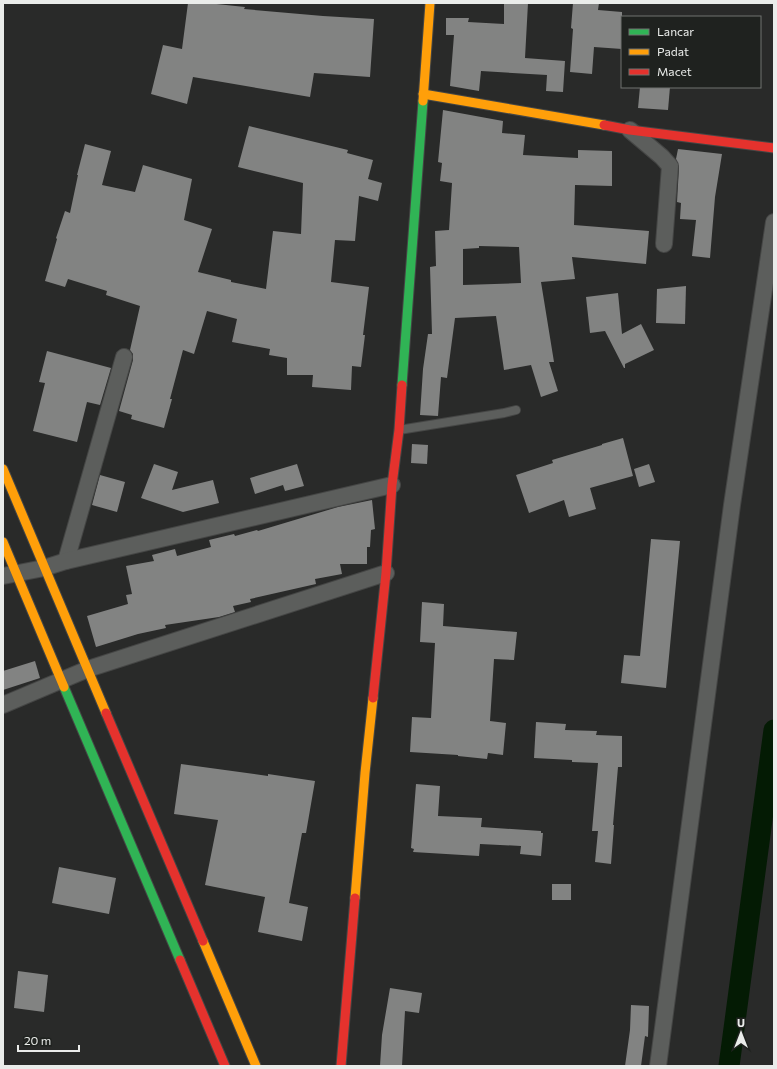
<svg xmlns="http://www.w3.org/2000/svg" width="777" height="1069" viewBox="0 0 777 1069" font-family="Commissioner,sans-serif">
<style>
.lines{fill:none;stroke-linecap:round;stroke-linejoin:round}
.canal{stroke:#041b04;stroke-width:21}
.building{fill:#828382;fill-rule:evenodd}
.lane-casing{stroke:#454645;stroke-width:10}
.street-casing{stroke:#454645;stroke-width:18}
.fast-casing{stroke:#454645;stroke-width:11}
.slow-casing{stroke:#454645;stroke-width:11}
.jam-casing{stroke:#454645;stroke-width:11}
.lane{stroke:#5c5e5c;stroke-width:8}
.street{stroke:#5c5e5c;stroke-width:16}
.fast{stroke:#30b455;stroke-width:9}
.slow{stroke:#ff9f0a;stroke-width:9}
.jam{stroke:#e5322d;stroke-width:9}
</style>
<rect width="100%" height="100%" fill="#292a29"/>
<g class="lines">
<path class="canal" d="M729 1066 774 730"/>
</g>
<g class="building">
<path d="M188 3H207L245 7 244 9 323 16 374 19 370 77 314 73 310 97 193 77 187 104 151 94 163 45 182 49Z"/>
<path d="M504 3H528L525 58 565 61 563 92 546 91 547 75 481 71 479 91 450 86 454 35H446V18H469L468 22 504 24Z"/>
<path d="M573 3H599L598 10 622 12V49L594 47 592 74 570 72 573 29 571 28Z"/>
<path d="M640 87H670L668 110 638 108Z"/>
<path d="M443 110 503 121 502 133 525 135 523 155 578 158V150L612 151V186L575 185 574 225 649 231 646 264 572 257 575 279 541 282 554 362H549L558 391 541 397 531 365 504 370 496 316 455 318 447 378 441 377 438 416 420 415 423 369 428 334H432L430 267 436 266 435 231 449 230 452 183 440 181 442 163 438 162ZM479 246 519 247 521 283 463 285V249L479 248Z"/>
<path d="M249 126 348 150 347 153 373 160 368 179 382 183 378 201 359 196 355 241 335 240 331 282 369 287 363 335H365L361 367 352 366 351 390 312 387 313 375H287V358L269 355 270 349 232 342 237 319 207 311 194 354 183 350 170 399H172L164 428 131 419 132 415 119 411 133 360V354L130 350 140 306 106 295 107 291 68 279 65 287 45 281 57 239 56 238 65 211 70 213 78 175H77L85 144 111 151 102 185 135 192 143 165 192 179 184 220 212 229 198 272 231 280V282L266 289 273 231 301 234 303 183 238 167Z"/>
<path d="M678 149 722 154 715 197 710 258 692 256 696 220 680 219 681 203 677 202 679 167 676 159Z"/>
<path d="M686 286 685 324 656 323 657 289Z"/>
<path d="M618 293 622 334 641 324 654 350 625 364V368H624L605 331 590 333 586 297Z"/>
<path d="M47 351 111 368 100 405 87 402 77 442 33 431 45 383 39 382Z"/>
<path d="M623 438 633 476 590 488 596 509 569 517 564 500 529 513 516 475 553 463 552 460 602 445V444Z"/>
<path d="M412 444 428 445 427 464 411 463Z"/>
<path d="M154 464 178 472 172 490 213 480 219 503 183 512 141 498Z"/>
<path d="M297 464 304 486 285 491 283 485 255 494 250 478Z"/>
<path d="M649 464 655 482 639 487 634 469Z"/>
<path d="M100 475 125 482 117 512 92 505Z"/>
<path d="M372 500 375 529 371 530 370 547H367V564H340L342 574 315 579 316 584 250 599 251 602 233 606 235 612 219 617 165 625 166 628 138 634 96 647 87 616 128 604 126 595 132 594 126 566 154 561 152 555 175 549 177 556 211 547 209 540 234 534 235 536 257 530 258 531 338 507Z"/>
<path d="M651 539 680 541 666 688 621 683 624 655 640 656Z"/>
<path d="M422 602 444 604 443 626 517 632 514 660 494 659 490 721 506 723 503 755 488 753 487 759 458 756V755L410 752 412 717 431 718 435 643 420 642Z"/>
<path d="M35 661 40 678 3 690V671Z"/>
<path d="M536 722 566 724 565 730 597 731 596 735 622 736V767H618L613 825H614L611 864 595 862 598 831H592L598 763 572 762V760L534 758Z"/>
<path d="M181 764 268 776V774L315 781 306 833H302L289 903 308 907 302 941 258 932 265 897 205 885 218 820 174 814Z"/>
<path d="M416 784 440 786 438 816 482 818 481 827 541 831V833H543L541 856 520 854 521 846 480 844 479 856 413 852 414 849 411 848Z"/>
<path d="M59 867 116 878 109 914 52 903Z"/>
<rect x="552" y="884" width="19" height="16"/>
<path d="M18 971 48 975 44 1012 14 1008Z"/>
<path d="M390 988 422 993 419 1013 405 1011 402 1066H380L382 1035Z"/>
<path d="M631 1005 649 1006 648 1037 645 1036 641 1066H625L630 1030Z"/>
</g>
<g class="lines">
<g class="lane-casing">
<path id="lane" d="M399 430 504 413 516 410"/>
</g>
<g class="street-casing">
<g id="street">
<path d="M630 130 662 157 670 166 664 244"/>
<path d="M66 561 124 357"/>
<path d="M3 576 44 568 66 561 392 485"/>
<path d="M3 705 88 669 386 573"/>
<path d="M658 1066 732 505 774 222"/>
</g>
</g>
<g class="fast-casing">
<g id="fast">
<path d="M402 385 423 101"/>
<path d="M64 687 180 960"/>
</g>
</g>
<g class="slow-casing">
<g id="slow">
<path d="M423 94 604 125"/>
<path d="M423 101 430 3"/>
<path d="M3 469 106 713"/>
<path d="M3 542 64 687"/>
<path d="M355 898 365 773 373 698"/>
<path d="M203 941 256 1066"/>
</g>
</g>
<g class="jam-casing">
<g id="jam">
<path d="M604 125 630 130 774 148"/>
<path d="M373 698 386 573 392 485 399 430 402 385"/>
<path d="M106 713 203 941"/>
<path d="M180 960 225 1066"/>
<path d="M341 1066 355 898"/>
</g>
</g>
<use href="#lane" class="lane"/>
<use href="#street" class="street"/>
<use href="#fast" class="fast"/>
<use href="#slow" class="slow"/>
<use href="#jam" class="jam"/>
</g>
<rect width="777" height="1069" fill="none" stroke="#eaecea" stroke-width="8"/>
<rect x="621" y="16" width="140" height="72" fill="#1f221f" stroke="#707370"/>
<rect x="629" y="29" width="20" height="6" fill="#30b455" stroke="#707370"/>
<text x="657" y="36" font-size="12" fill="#eaecea">Lancar</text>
<rect x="629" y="49" width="20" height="6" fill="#ff9f0a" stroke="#707370"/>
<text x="657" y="56" font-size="12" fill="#eaecea">Padat</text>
<rect x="629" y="69" width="20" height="6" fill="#e5322d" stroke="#707370"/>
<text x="657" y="76" font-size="12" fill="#eaecea">Macet</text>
<g transform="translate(741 1033)" stroke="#1f221f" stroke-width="3" paint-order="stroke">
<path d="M0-3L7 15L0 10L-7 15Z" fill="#eaecea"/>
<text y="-6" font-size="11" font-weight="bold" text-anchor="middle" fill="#eaecea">U</text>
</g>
<path d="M18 1045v6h61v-6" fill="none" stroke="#eaecea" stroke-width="2"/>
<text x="24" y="1045" font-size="12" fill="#eaecea" stroke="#1f221f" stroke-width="3" paint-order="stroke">20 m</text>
</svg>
